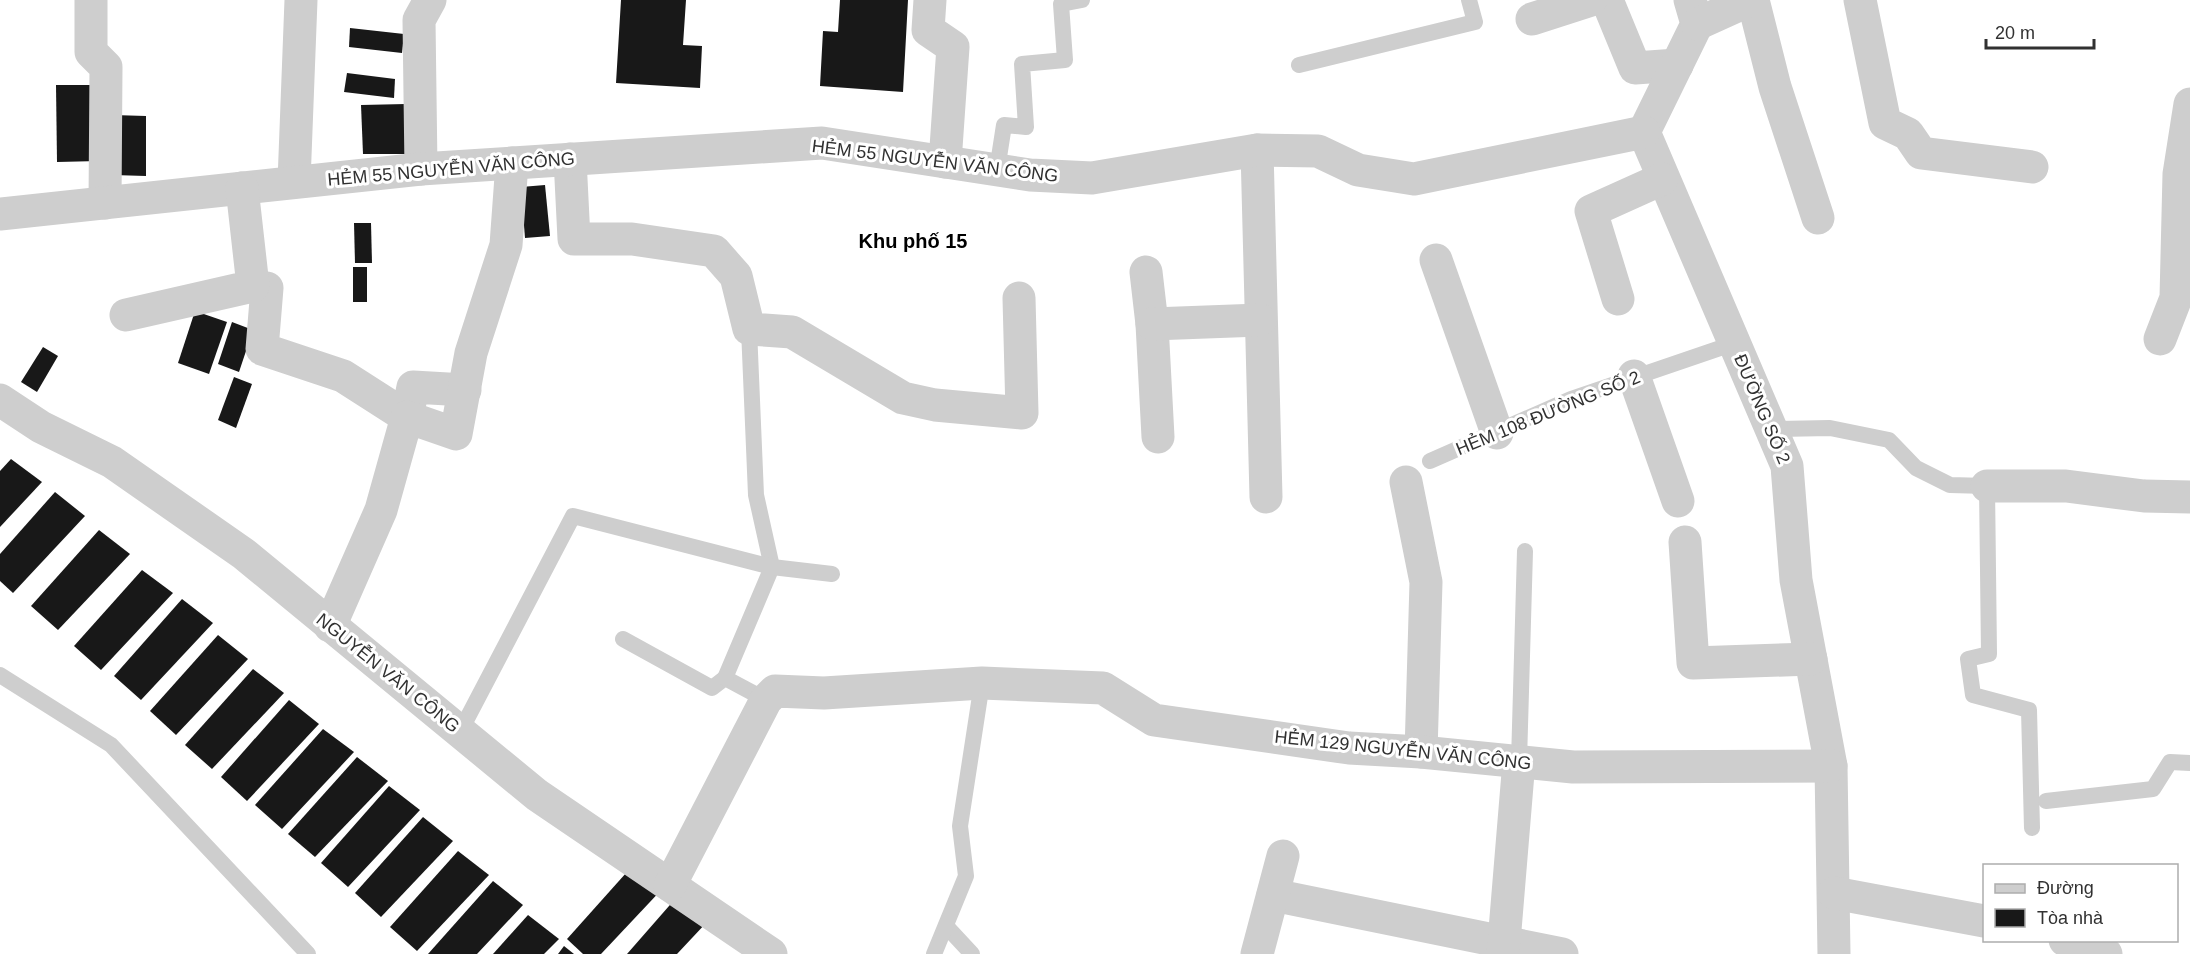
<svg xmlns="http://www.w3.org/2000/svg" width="2190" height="954" viewBox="0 0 2190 954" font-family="Arial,sans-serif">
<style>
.building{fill:#181818}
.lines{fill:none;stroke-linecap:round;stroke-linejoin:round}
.lane{stroke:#cecece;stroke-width:16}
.street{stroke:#cecece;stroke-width:33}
.labels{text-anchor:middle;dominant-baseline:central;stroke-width:6;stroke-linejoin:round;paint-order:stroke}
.street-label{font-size:18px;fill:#313131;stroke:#fff}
.neighbourhood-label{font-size:20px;font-weight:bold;fill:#000;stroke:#fff}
</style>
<rect width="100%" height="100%" fill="#fff"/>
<g class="building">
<path d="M621 0H686L683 45 702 46 700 88 616 83Z"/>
<path d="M840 0H908L903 92 820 86 823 31 838 32Z"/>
<path d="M350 28 404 34 402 53 349 47Z"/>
<path d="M347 73 395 79 394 98 344 92Z"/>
<path d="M56 85H99V161L57 162Z"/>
<path d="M406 104 408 154H363L361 105Z"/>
<path d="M113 115 146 116V176L113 175Z"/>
<path d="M545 185 550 236 525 238 521 187Z"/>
<path d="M354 223H371L372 263H355Z"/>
<rect x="353" y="267" width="14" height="35"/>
<path d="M195 311 227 322 209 374 178 363Z"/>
<path d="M232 322 253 330 239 372 218 364Z"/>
<path d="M43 347 58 356 37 392 21 382Z"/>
<path d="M234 377 252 384 236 428 218 420Z"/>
<path d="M11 459 42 482 0 527V471Z"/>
<path d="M55 492 85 516 13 593 0 581V554Z"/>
<path d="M99 530 130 554 58 630 31 606Z"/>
<path d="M142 570 173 593 101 670 74 646Z"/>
<path d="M182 599 213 623 141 700 114 676Z"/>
<path d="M218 635 248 659 176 735 150 711Z"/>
<path d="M253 669 284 693 212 769 185 745Z"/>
<path d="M289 700 319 724 247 801 221 777Z"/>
<path d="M323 729 354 752 282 829 255 805Z"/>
<path d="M357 757 388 781 315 857 288 834Z"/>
<path d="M389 786 420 810 348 887 321 863Z"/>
<path d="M423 817 453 841 381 917 355 893Z"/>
<path d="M458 851 489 875 417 951 390 927Z"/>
<path d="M635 863 665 886 601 954H583L567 939Z"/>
<path d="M493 881 523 905 477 954H428Z"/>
<path d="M676 898 707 922 677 954H627Z"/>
<path d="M528 915 559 939 544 954H493Z"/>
<path d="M564 946 574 954H558Z"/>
</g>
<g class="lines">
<g class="lane">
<path d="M1299 65 1475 22 1469 0"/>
<path d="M997 170 1004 125 1026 127 1022 64 1065 60 1061 4 1082 0"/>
<path d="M1771 429 1830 428 1889 440 1916 468 1950 485 1987 486 1989 654 1968 659 1973 695 2029 710 2032 828"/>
<path d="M1430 461 1571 399 1735 343"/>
<path d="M623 639 712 688 725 678 766 700"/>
<path d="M0 675 111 745 308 954"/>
<path d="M725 678 772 567 756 495 749 329"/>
<path d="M460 732 573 516 772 567 832 574"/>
<path d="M1519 761 1525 551"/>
<path d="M2046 801 2153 789 2170 762 2190 763"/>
<path d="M946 926 972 954"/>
<path d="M934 954 966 876 960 826 982 683"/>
</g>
<g class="street">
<path d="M91 0V52L106 67 105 203"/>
<path d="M930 0 928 30 953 47 945 162"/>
<path d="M1607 0 1635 68 1677 65"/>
<path d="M1690 0 1697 24 1644 132 1787 466 1796 580 1831 766 1834 954"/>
<path d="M1753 0 1775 87 1818 218"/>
<path d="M1860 0 1885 123 1908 134 1921 153 2032 167"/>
<path d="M1532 19 1591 0"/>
<path d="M1697 24 1750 0"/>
<path d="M1257 150 1266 497"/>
<path d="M570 159 574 239H632L714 251 736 276 749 329 792 332 903 398 935 405 1022 413 1019 298"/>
<path d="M421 169 419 20 430 0"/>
<path d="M294 182 301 0"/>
<path d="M0 214 421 169 822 143 1030 175 1092 178 1257 150 1318 151 1358 170 1414 179 1644 132"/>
<path d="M1436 260 1497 433"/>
<path d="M1146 272 1152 324 1158 437"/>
<path d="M253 286 267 288 262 349 343 376 407 417 413 387 465 390"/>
<path d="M1618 299 1591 211 1662 179"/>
<path d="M126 315 253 286 242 188"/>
<path d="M1152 324 1260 320"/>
<path d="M2160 339 2176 298 2179 174 2190 104"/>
<path d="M1634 376 1678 501"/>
<path d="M0 400 41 427 112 462 244 554 537 795 771 954"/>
<path d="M1406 482 1426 582 1421 752"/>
<path d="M1987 486H2066L2144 496 2190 497"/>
<path d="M1685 542 1693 663 1811 659"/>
<path d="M330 626 381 510 407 417 456 434 471 353 506 245 512 163"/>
<path d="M670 885 766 700 775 691 824 693 982 683 1103 688 1154 720 1349 748 1421 752 1573 767 1831 766"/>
<path d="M1834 893 1984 921"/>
<path d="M1273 895 1562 954"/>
<path d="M2065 940 2106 954"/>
<path d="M1257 954 1283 856"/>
<path d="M1503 954 1519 761"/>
</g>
</g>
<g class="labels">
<g class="street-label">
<text transform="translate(935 161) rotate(7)">HẺM 55 NGUYỄN VĂN CÔNG</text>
<text transform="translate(451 169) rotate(-5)">HẺM 55 NGUYỄN VĂN CÔNG</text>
<text transform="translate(1762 409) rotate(67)">ĐƯỜNG SỐ 2</text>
<text transform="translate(1548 413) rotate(-22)">HẺM 108 ĐƯỜNG SỐ 2</text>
<text transform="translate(388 673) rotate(39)">NGUYỄN VĂN CÔNG</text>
<text transform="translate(1403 750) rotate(6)">HẺM 129 NGUYỄN VĂN CÔNG</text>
</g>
<g class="neighbourhood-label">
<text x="913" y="241">Khu phố 15</text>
</g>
</g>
<rect x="1983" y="864" width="195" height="78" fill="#ffffff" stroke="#adadad" stroke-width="1.5"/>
<rect x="1995" y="884" width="30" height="9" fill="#cecece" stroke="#adadad" stroke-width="1.5"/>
<text x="2037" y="894" font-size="18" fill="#313131">Đường</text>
<rect x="1995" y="909" width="30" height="18" fill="#181818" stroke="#adadad" stroke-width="1.5"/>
<text x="2037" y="924" font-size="18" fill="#313131">Tòa nhà</text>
<path d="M1986 39v9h108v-9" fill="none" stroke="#313131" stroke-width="3"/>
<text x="1995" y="39" font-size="18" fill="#313131" stroke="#ffffff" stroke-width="4.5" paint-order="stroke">20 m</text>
</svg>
